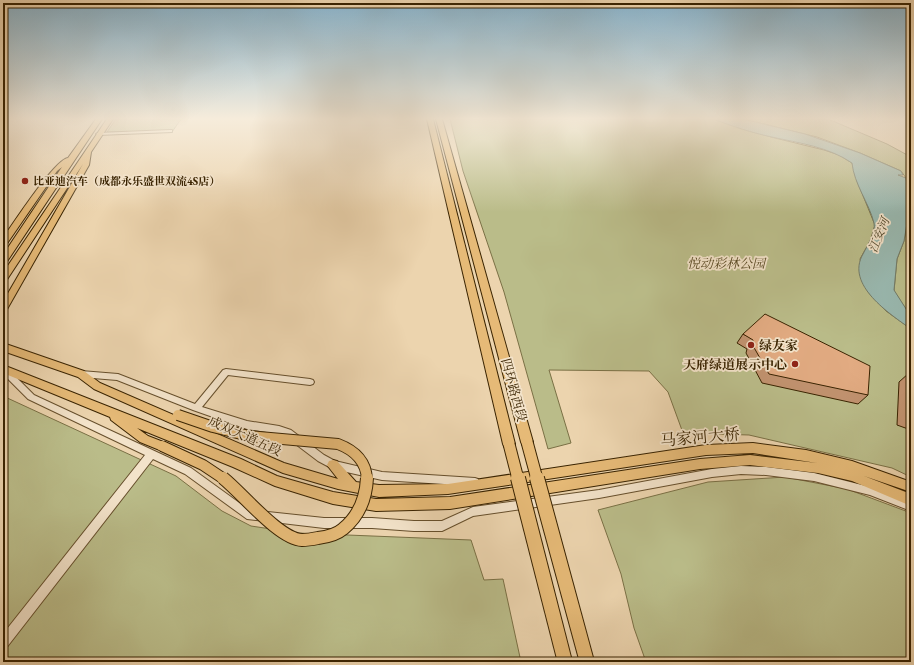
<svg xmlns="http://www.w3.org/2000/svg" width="914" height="665" viewBox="0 0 914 665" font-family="'EB Garamond','Noto Serif SC',serif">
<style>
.green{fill:#babc89;stroke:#7a7045}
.water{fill:#99b8af;stroke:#737c69}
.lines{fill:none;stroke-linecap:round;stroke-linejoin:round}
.minor-casing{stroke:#664f2c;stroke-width:2}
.major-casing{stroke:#392301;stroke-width:2}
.highway-casing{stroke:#392301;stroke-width:2}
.minor{fill:#f3e3ca;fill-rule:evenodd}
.major{fill:#e6ba77;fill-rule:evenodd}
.highway{fill:#e6ba77;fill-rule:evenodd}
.major-bridge-far1-casing{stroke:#392301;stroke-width:12;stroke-linecap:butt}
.major-bridge-casing{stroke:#392301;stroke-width:14;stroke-linecap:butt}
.highway-bridge-far1-casing{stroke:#392301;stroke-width:13;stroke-linecap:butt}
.highway-bridge-casing{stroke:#392301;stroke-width:16;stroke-linecap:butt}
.major-bridge-far1{stroke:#e6ba77;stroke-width:10}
.major-bridge{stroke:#e6ba77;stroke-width:12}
.highway-bridge-far1{stroke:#e6ba77;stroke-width:11}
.highway-bridge{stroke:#e6ba77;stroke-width:14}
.wall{fill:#c29370;stroke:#392301}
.building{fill:#e2ab82;stroke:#392301}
.poi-dot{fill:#8f2418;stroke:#f3e3ca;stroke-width:1.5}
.labels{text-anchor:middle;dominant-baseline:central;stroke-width:3.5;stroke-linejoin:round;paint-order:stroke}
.far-poi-label{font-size:11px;font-weight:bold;fill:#392301;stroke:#f3e3ca;text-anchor:start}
.far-water-label{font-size:12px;font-style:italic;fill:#51482c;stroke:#f3e3ca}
.park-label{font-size:13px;font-style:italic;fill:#594923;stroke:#f3e3ca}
.poi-label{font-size:13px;font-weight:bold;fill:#392301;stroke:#f3e3ca;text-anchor:start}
.street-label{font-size:13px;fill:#392301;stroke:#f3e3ca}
.near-street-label{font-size:16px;fill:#392301;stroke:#f3e3ca}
</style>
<rect width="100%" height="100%" fill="#ecd4ae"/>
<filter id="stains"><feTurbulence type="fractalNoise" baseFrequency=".005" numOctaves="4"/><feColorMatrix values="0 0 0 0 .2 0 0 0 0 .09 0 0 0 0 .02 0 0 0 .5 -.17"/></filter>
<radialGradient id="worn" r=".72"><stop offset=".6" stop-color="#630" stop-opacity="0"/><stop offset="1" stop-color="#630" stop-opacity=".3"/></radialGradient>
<g class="green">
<path d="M116 119H181L172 132H107Z"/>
<path d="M450 119H713L771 137 824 150 839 155 852 163 857 181 875 225 870 241 860 259 868 292 886 311 911 329V477L892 468 749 435 683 433 668 392 649 371 549 370 571 443 548 449 504 292 463 171Z"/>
<path d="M743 119H828L887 144 911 157V314L908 312 894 291 897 259 904 241 910 206 906 178 901 171 860 153 817 137Z"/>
<path d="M3 396 176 476 222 511 251 526 298 533 471 540 484 580 503 579 521 662H3Z"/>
<path d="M785 477 847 489 911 513V662H646L634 628 621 574 598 510 708 482Z"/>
</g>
<path class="water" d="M713 119H743L805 134 860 153 901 171 903 175H898L906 178 910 206 904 241 897 259 894 290 908 312 911 314V329C890 314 845 285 863 254 867 246 876 233 874 223 869 203 854 184 852 163 829 147 799 143 772 137 752 133 732 126 713 119Z"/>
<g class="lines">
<g class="minor-casing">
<g id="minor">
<path d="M170 130H172V132L98 135 96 134 98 133Z"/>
<path d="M3 367 7 368 34 395 191 468 249 510 324 518H372L414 521H442L473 507 599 490 712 469 741 466 766 467 814 473 870 487 911 503V511L870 495 814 481 766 475 741 474 712 477 599 498 473 516 442 531H414L372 528H324L247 519 185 474 153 459 7 647 3 648V634L145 455 28 399 3 374Z"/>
<path d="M226 369 310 379 313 380 314 382 313 384 310 385 228 375 202 407 247 421 279 426 291 430 324 455 335 461 382 472 475 478 478 479 479 482 478 485 475 486 382 480 333 469 318 461 285 436 279 434 247 429 193 410 117 380 81 377 78 376 77 374 78 372 81 371 118 374 195 404 223 370Z"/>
</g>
</g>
<g class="major-casing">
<g id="major">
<path d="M96 119H102L6 263 3 264V255L62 167 57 171 6 245H3V238C13 224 55 159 68 158Z"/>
<path d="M107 119H113L91 152 89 165 6 311 3 312V302L83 164 6 281 3 282V273Z"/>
<path d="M3 343 84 371 100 383 284 463 338 479 327 465 329 461 333 460 337 461 356 482 379 485 448 484 706 445 753 443 806 450 852 461 911 482V492L864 476 911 494V506L852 481 818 473 750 465 700 469 450 509 376 511 333 504 275 486 233 467 137 428 148 436 166 443 167 446 166 449 162 451 140 442 111 420 110 417 3 373V365L241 459 277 476 333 492 376 499 450 497 700 459 750 455 817 463 753 453 706 455 448 494 379 497 338 489 283 473 94 389 78 377 3 351Z"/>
</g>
</g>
<g class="highway-casing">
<g id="highway">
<path d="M427 119H433L515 444 513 448 509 449 505 448 503 444Z"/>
<path d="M436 119H442L533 442 531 446 527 447 523 446 521 442Z"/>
</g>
</g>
<use href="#minor" class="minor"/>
<use href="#major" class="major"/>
<use href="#highway" class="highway"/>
<g class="major-bridge-far1-casing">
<g id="major-bridge-far1">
<path d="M178 415 213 427 249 436 338 444C354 450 366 461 367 479"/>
<path d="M162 446 203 465 224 479"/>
</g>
</g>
<g class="major-bridge-casing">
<path id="major-bridge" d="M223 478C242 493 279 539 302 540 307 540 313 539 318 538 327 537 336 535 343 529 359 516 366 499 367 478"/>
</g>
<g class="highway-bridge-far1-casing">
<g id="highway-bridge-far1">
<path d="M527 442 537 479"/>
<path d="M509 444 518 479"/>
</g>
</g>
<g class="highway-bridge-casing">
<g id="highway-bridge">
<path d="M518 478 565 662"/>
<path d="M537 478 587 662"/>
</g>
</g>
<use href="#major-bridge-far1" class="major-bridge-far1"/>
<use href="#major-bridge" class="major-bridge"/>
<use href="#highway-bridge-far1" class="highway-bridge-far1"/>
<use href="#highway-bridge" class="highway-bridge"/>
</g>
<g class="wall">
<path d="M743 334 868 395 858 404 762 383 746 353 747 349 737 343Z"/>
<path d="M909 373H911V430L897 425 899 382Z"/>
</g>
<g class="building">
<path d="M765 314 870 366 868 395 769 374 752 344 753 340 743 334Z"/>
<path d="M909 373H911V418L908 416Z"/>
</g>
<linearGradient id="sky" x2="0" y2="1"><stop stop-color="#88b6d1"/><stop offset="0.56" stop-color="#f6ecdb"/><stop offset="1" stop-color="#f6ecdb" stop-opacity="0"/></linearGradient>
<rect width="914" height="212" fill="url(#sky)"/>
<g class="poi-dot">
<circle cx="25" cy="181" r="4"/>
<circle cx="751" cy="345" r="4"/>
<circle cx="795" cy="364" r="4"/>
</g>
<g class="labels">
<g class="far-poi-label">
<text x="33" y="181">比亚迪汽车（成都永乐盛世双流4S店）</text>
</g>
<g class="far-water-label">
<text transform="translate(879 235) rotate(-68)">江安河</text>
</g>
<g class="park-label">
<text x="726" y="263">悦动彩林公园</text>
</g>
<g class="poi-label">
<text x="759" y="345">绿友家</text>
<text x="787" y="364" text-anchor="end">天府绿道展示中心</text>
</g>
<g class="street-label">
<text transform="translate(514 390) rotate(75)">四环路西段</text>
<text transform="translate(245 436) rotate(24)">成双大道五段</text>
</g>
<g class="near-street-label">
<text transform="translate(700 437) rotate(-5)">马家河大桥</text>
</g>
</g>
<rect width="914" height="665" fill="none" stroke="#ecd4ae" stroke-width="16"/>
<rect x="4" y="4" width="906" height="657" fill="none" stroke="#392301" stroke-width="2"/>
<rect x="8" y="8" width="898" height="649" fill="none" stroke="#392301"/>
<rect width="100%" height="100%" filter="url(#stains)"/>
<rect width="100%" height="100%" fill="url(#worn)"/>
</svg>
